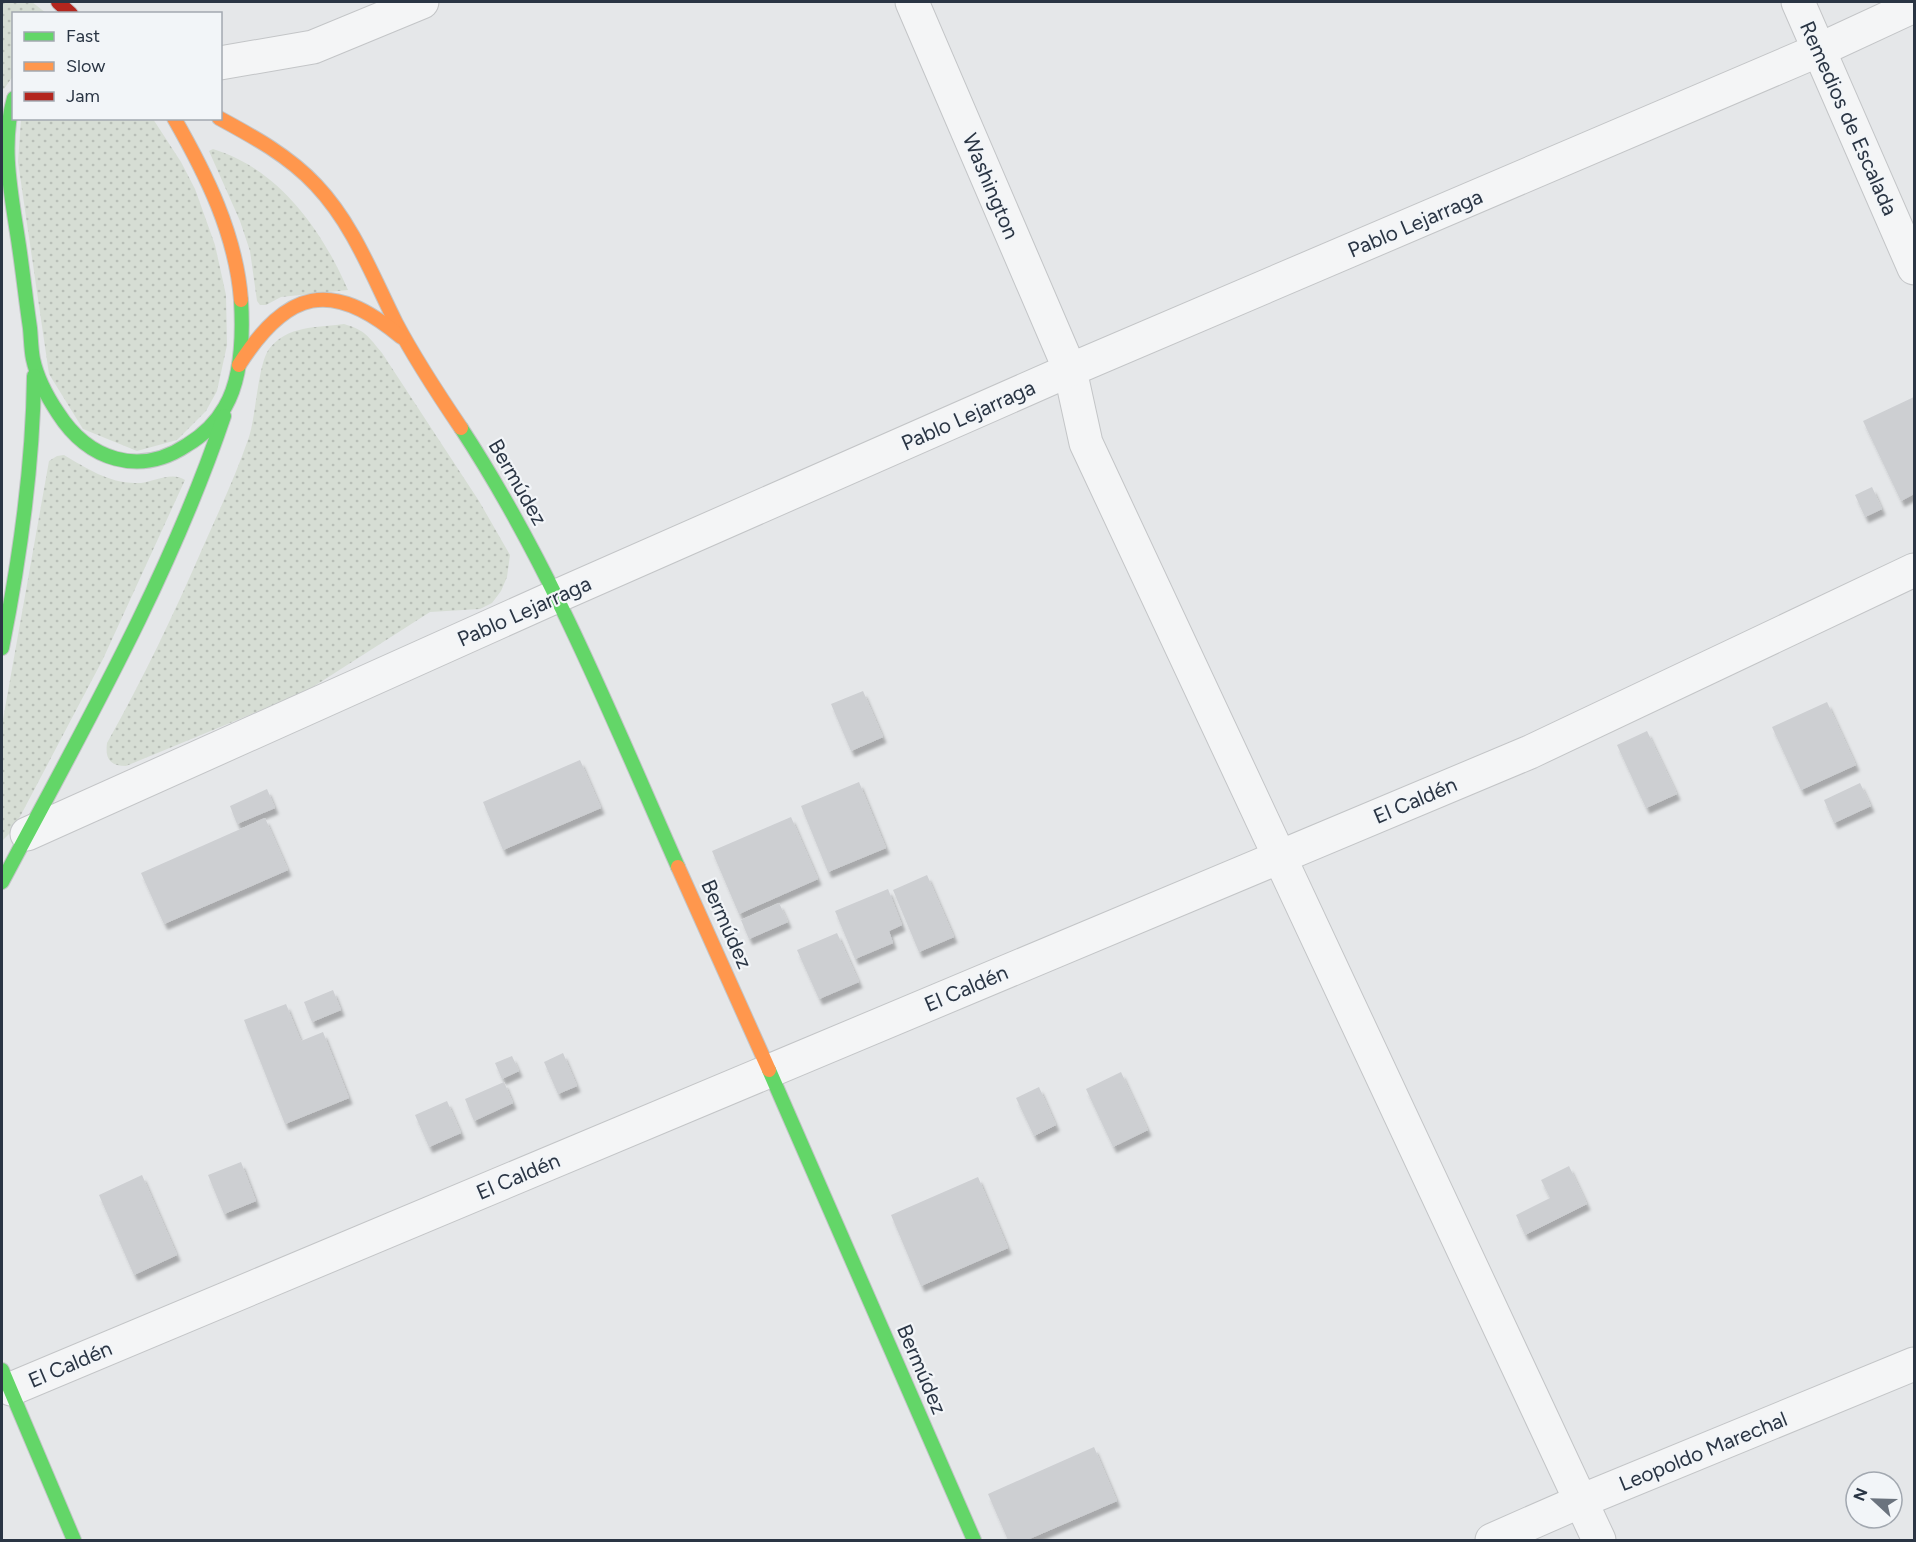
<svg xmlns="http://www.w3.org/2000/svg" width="1916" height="1542" viewBox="0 0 1916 1542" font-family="Figtree,sans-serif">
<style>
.grass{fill:url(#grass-dots)}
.building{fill:#cdcfd2;filter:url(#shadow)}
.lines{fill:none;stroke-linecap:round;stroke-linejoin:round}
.street-casing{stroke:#c3c5c7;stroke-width:35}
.fast-casing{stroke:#c3c5c7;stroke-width:16}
.slow-casing{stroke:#c3c5c7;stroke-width:16}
.jam-casing{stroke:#c3c5c7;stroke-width:16}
.street{stroke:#f4f5f6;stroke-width:33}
.fast{stroke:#63d668;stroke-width:14}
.slow{stroke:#ff974d;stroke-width:14}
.jam{stroke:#b3261e;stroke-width:14}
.labels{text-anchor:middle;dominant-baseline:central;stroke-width:4.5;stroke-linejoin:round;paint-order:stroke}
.street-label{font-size:21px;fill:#2a3544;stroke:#f2f5f8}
</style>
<defs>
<pattern id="grass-dots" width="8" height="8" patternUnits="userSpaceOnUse" patternTransform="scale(1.5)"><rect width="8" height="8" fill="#d6ddd4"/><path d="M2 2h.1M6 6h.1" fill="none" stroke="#b8beb7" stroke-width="1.8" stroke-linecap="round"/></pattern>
<filter id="shadow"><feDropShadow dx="3.5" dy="6" stdDeviation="1.5" flood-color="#0004"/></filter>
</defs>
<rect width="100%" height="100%" fill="#e5e7e9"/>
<g class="grass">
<path d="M2 2H32L46 13 14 14 13 76 4 89 2 88Z"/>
<path d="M21 119H153L181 162 195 189 215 245 226 295 227 345 217 391 206 411 177 440 137 451 83 429 49 374 18 162Z"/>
<path d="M213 149C279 169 322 230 348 290L281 297 266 305H260L257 301 250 251 240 221 209 151Z"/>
<path d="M344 324C365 330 369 337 382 353L479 501 510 555 507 577 501 591 492 603 480 609 430 612 305 692 126 766C110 766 105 759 107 743 143 679 174 614 203 547 219 511 236 475 249 437 256 416 258 364 269 349 288 325 316 328 344 324Z"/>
<path d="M64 455C86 468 109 483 135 483 151 484 171 470 185 480L103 659 13 830 2 841V725L49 461 57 456Z"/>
</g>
<g class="building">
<path d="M1914 397V494L1901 501 1863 421Z"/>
<path d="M1872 487 1882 509 1865 517 1855 495Z"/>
<path d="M863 691 883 737 851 751 831 704Z"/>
<path d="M1827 702 1856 765 1801 790 1772 727Z"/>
<path d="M1647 731 1677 794 1646 808 1617 745Z"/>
<path d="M580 760 601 808 503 850 483 802Z"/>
<path d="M859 782 886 848 828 872 801 806Z"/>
<path d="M1860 783 1871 806 1834 823 1824 800Z"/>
<path d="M267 789 275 808 237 824 230 806Z"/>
<path d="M791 817 818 879 739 914 712 851Z"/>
<path d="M265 818 288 870 164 924 141 873Z"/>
<path d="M927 875 954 937 919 952 893 890Z"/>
<path d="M888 889 902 925 889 931 893 943 855 959 835 911Z"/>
<path d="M779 903 788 922 749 939 741 920Z"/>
<path d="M837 933 859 982 819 999 797 950Z"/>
<path d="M333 990 341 1010 312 1022 304 1002Z"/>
<path d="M286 1004 301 1041 323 1032 349 1098 285 1124 244 1020Z"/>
<path d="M563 1053 577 1086 558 1094 544 1062Z"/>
<path d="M512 1056 519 1071 502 1079 495 1063Z"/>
<path d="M1121 1072 1148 1130 1113 1147 1086 1089Z"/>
<path d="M504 1082 513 1103 474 1121 465 1099Z"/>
<path d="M1039 1087 1056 1125 1034 1136 1016 1098Z"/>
<path d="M447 1101 461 1133 429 1147 415 1115Z"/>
<path d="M241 1162 256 1201 224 1214 208 1175Z"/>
<path d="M1569 1166 1587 1204 1525 1235 1516 1215 1550 1198 1541 1180Z"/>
<path d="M142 1175 177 1255 134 1275 99 1195Z"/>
<path d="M978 1177 1008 1248 921 1286 891 1215Z"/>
<path d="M1094 1447 1117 1501 1027 1540H1008L988 1494Z"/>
</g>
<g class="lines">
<g class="street-casing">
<g id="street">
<path d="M912 2 1070 370 1086 443 1599 1540"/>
<path d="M1798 2 1914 268"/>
<path d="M220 63 313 47 422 2"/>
<path d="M27 834 557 596 1070 370 1819 50 1914 6"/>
<path d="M11 1389 1530 752 1914 570"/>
<path d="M1492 1540 1581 1501 1914 1364"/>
</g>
</g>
<g class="fast-casing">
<g id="fast">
<path d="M14 98C0 147 12 197 19 246 23 273 26 301 30 328 31 338 31 349 33 359 37 378 48 398 58 413 88 460 139 477 187 445 202 436 216 423 225 407 242 378 243 333 241 300"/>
<path d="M461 428C551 565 612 718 678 867"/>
<path d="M2 648C20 558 33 468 34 376"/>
<path d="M2 882C82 731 169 579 224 416"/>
<path d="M769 1070 974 1540"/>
<path d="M2 1370 74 1540"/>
</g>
</g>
<g class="slow-casing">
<g id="slow">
<path d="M174 118C206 174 236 234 241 300"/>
<path d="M219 118C254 137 289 156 316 185 353 224 372 275 396 323 415 359 438 394 461 428"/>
<path d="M239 365C287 290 331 278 401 337"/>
<path d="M678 867 769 1070"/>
</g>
</g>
<g class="jam-casing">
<path id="jam" d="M58 2 71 14"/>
</g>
<use href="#street" class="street"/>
<use href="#fast" class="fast"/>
<use href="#slow" class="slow"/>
<use href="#jam" class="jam"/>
</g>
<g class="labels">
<g class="street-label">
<text transform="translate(1849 118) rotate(66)">Remedios de Escalada</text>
<text transform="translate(991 186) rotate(67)">Washington</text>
<text transform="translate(1415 223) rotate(-23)">Pablo Lejarraga</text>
<text transform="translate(968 415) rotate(-24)">Pablo Lejarraga</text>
<text transform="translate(518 482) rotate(60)">Bermúdez</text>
<text transform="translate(524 611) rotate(-24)">Pablo Lejarraga</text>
<text transform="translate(1415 800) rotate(-23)">El Caldén</text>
<text transform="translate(727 924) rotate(66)">Bermúdez</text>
<text transform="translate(966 988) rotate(-23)">El Caldén</text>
<text transform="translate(518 1176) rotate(-23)">El Caldén</text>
<text transform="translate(70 1364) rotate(-23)">El Caldén</text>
<text transform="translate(922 1369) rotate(67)">Bermúdez</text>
<text transform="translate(1703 1451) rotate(-22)">Leopoldo Marechal</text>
</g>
</g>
<rect width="1916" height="1542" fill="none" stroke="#2a3544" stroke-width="6"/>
<rect x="12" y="12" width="210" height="108" fill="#f2f5f8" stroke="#a2a8b0" stroke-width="1.5"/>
<rect x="24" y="32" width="30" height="9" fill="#63d668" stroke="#a2a8b0" stroke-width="1.5"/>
<text x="66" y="42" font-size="18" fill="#2a3544">Fast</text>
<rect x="24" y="62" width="30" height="9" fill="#ff974d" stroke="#a2a8b0" stroke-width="1.5"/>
<text x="66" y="72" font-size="18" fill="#2a3544">Slow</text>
<rect x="24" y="92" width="30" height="9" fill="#b3261e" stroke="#a2a8b0" stroke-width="1.5"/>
<text x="66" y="102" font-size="18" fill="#2a3544">Jam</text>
<g transform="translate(1874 1500) rotate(292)"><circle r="28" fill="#f2f5f8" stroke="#a2a8b0" stroke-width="1.5"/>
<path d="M0-4.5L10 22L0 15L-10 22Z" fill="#6b737e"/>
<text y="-9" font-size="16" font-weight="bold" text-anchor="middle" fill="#2a3544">N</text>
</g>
</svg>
